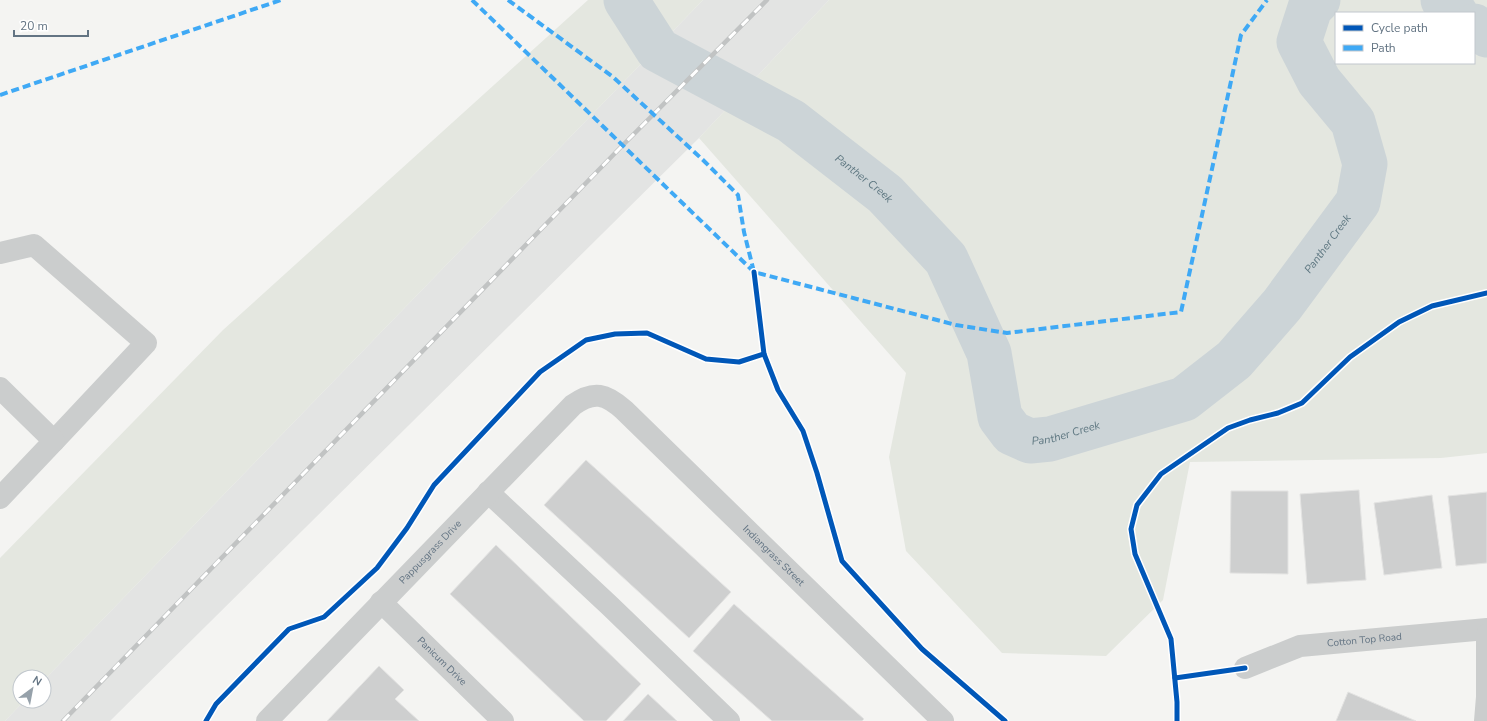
<svg xmlns="http://www.w3.org/2000/svg" width="1487" height="721" viewBox="0 0 1487 721" font-family="'Nunito Sans',sans-serif">
<style>
.built{fill:#e3e4e3}
.green{fill:#e4e7e0;fill-rule:evenodd}
.lines{fill:none;stroke-linecap:round;stroke-linejoin:round}
.river{stroke:#ccd4d7;stroke-width:45}
.building{fill:#cecfcf;stroke:#e3e3e2}
.minor{stroke:#cbcdcd;stroke-width:22}
.rail-casing{stroke:#c1c3c3;stroke-width:4.5}
.rail{stroke:#fff;stroke-width:3;stroke-dasharray:9;stroke-linecap:butt}
.quiet{stroke:#3fa9f5;stroke-width:4;stroke-dasharray:8 4;stroke-linecap:butt}
.cycleway-casing{stroke:#fff;stroke-width:8}
.cycleway{stroke:#0057b8;stroke-width:5}
.labels{text-anchor:middle;dominant-baseline:central;stroke-width:4;stroke-linejoin:round;paint-order:stroke}
.street-label{font-size:10px;fill:#637483;stroke:#fff}
.water-label{font-size:11px;font-style:italic;fill:#5e7781;stroke:#fff}
</style>
<rect width="100%" height="100%" fill="#f4f4f2"/>
<path class="built" d="M703 0H829L699 138 110 721H5L24 701H44V680Z"/>
<g class="green">
<path d="M588 0H703L44 680V677H20V701H24L5 721H0V558L223 330Z"/>
<path d="M829 0H1487V453L1441 458 1190 462 1163 600 1106 656 1002 653 906 551 889 457 906 373 699 138ZM1336 13H1474V63H1336Z"/>
</g>
<g class="lines">
<g class="river">
<path id="s1" d="M626 0 658 50 791 121 885 194 946 259 989 353 1000 417 1012 433 1030 441 1050 439 1184 399 1234 360 1282 305 1358 202 1365 164 1353 122 1319 81 1299 42 1310 8 1318 0"/>
<path d="M1443 0 1455 13"/>
<path d="M1474 26 1487 35"/>
</g>
</g>
<g class="building">
<path d="M586 460 731 592 689 638 544 505Z"/>
<path d="M1359 490 1366 580 1307 584 1300 494Z"/>
<path d="M1231 491H1288V574L1230 573Z"/>
<path d="M1487 492V563L1456 566 1448 496Z"/>
<path d="M1432 495 1442 568 1384 575 1374 503Z"/>
<path d="M496 545 641 684 606 721H584L450 594Z"/>
<path d="M734 604 864 719 862 721H772L693 651Z"/>
<path d="M379 666 404 690 395 699 419 721H327Z"/>
<path d="M1348 692 1416 721H1336Z"/>
<path d="M648 694 677 721H623Z"/>
</g>
<g class="lines">
<g class="minor">
<path d="M0 253 34 245 146 343 54 441"/>
<path d="M0 388 54 441 0 498"/>
<path d="M488 492 610 606 729 721"/>
<path id="s2" d="M381 602 503 721"/>
<path id="s3" d="M1245 668 1300 646 1487 629"/>
<path id="s4" d="M267 721 573 405C594 390 606 394 624 410L943 721"/>
<path d="M1485 721 1487 697V635"/>
</g>
<g class="rail-casing">
<path id="rail" d="M63 721 620 148 767 0"/>
</g>
<use href="#rail" class="rail"/>
<g class="quiet">
<path d="M472 0 754 272 956 325 1007 333 1181 312 1241 35 1267 0"/>
<path d="M508 0 613 77 703 160 738 195 744 232 754 272"/>
<path d="M0 95 281 0"/>
</g>
<g class="cycleway-casing">
<g id="cycleway">
<path d="M754 272 764 354 778 390 803 431 817 473 842 561 922 649 1005 721"/>
<path d="M1175 678 1245 668"/>
<path d="M206 721 216 704 289 629 324 617 377 568 407 528 434 485 540 372 586 340 615 334 647 333 706 359 739 362 764 354"/>
<path d="M1177 721V702L1171 639 1135 554 1131 529 1137 505 1161 474 1228 428 1250 420 1278 413 1302 403 1350 357 1399 322 1432 306 1487 293"/>
</g>
</g>
<use href="#cycleway" class="cycleway"/>
</g>
<g class="labels">
<g class="street-label">
<text stroke="none"><textPath href="#s4" startOffset="235">Pappusgrass Drive</textPath></text>
<text stroke="none"><textPath href="#s4" startOffset="706">Indiangrass Street</textPath></text>
<text stroke="none"><textPath href="#s3" startOffset="124">Cotton Top Road</textPath></text>
<text stroke="none"><textPath href="#s2" startOffset="85">Panicum Drive</textPath></text>
</g>
<g class="water-label">
<text stroke="none"><textPath href="#s1" startOffset="303">Panther Creek</textPath></text>
<text stroke="none"><textPath href="#s1" startOffset="999">Panther Creek</textPath></text>
<text stroke="none"><textPath href="#s1" startOffset="663">Panther Creek</textPath></text>
</g>
</g>
<rect x="1335" y="12" width="140" height="52" fill="#ffffff" stroke="#c1c7cd"/>
<rect x="1343" y="25" width="20" height="6" fill="#0057b8" stroke="#c1c7cd"/>
<text x="1371" y="32" font-size="12" fill="#637483">Cycle path</text>
<rect x="1343" y="45" width="20" height="6" fill="#3fa9f5" stroke="#c1c7cd"/>
<text x="1371" y="52" font-size="12" fill="#637483">Path</text>
<g transform="translate(32 689) rotate(32)"><circle r="19" fill="#ffffff" stroke="#c1c7cd"/>
<path d="M0-3L7 15L0 10L-7 15Z" fill="#96a1aa"/>
<text y="-6" font-size="11" font-weight="bold" text-anchor="middle" fill="#637483">N</text>
</g>
<path d="M14 30v6h74v-6" fill="none" stroke="#637483" stroke-width="2"/>
<text x="20" y="30" font-size="12" fill="#637483" stroke="#ffffff" stroke-width="3" paint-order="stroke">20 m</text>
</svg>
